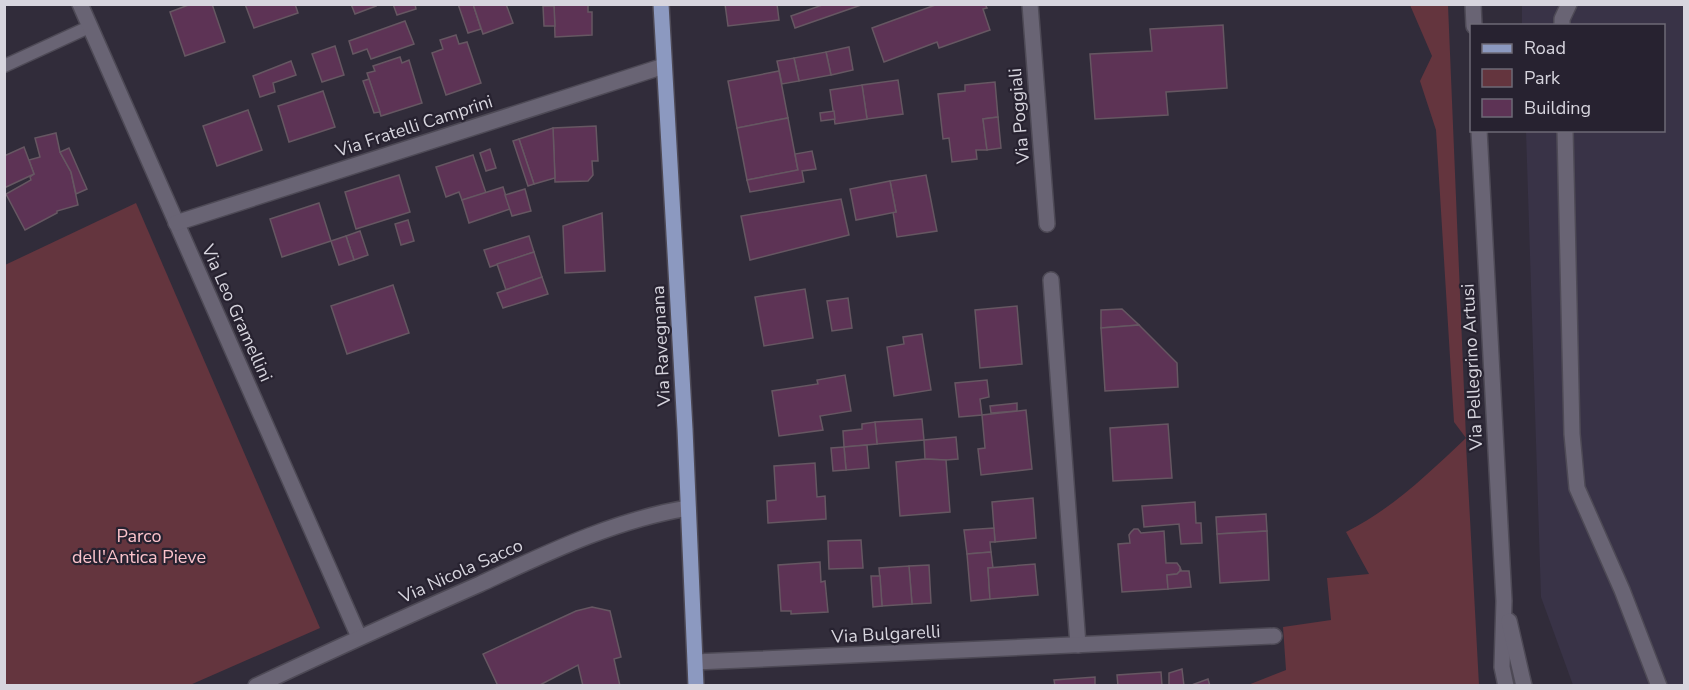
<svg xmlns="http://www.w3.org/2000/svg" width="1689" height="690" viewBox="0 0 1689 690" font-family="'Nunito Sans',sans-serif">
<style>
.built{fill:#393347}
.green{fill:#64353e}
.building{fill:#5d3355;stroke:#665762;stroke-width:1.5}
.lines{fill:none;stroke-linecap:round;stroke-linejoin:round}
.service-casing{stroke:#4e4a56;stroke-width:15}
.minor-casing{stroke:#4e4a56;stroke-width:18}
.primary-casing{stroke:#4e4a56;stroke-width:18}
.service{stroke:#696474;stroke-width:12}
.minor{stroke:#696474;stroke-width:15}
.primary{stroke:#8c99c0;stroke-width:15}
.labels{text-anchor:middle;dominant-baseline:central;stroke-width:4.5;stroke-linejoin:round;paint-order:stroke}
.street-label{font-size:18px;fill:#d7d5de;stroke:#272230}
.park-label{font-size:18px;fill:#fbc3cb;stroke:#272230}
</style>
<rect width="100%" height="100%" fill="#312c3a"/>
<path class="built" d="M1522 5H1684V685H1573L1541 597 1526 131 1664 130V26L1522 25Z"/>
<g class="green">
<path d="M1410 5H1448L1466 438V445L1479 685H1248L1286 670 1283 627 1331 620 1327 578 1369 574 1346 532C1392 509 1429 473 1466 438L1454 422 1436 130 1420 81 1432 56Z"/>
<path d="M136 203 320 628 190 685H5V265Z"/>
</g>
<g class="building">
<path d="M191 4H212L225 42 185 56 170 12Z"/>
<path d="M245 4H295L298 13 254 28Z"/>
<path d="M351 4H375L376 6 355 14Z"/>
<path d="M393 4H415L416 9 397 15Z"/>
<path d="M458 4H473L481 29 468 33Z"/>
<path d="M473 4H506L513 23 483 34Z"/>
<path d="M554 4H588V12H592V35L555 37Z"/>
<path d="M725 4H777L779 20 728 26Z"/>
<path d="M825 4H864L795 28 791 16Z"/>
<path d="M938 4H985L987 8 983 9 990 30 939 48 937 42 884 62 872 28Z"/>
<path d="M543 6H554L555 26H544Z"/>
<path d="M405 21 414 44 371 59 367 49 353 54 349 41Z"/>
<path d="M1223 25 1227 88 1166 92 1168 115 1095 119 1090 54 1152 51 1150 29Z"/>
<path d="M456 35 459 44 467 42 481 83 446 95 432 53 443 49 440 40Z"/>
<path d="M335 46 344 75 322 82 312 54Z"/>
<path d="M849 47 853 70 831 75 826 52Z"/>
<path d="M826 52 831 75 799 81 794 58Z"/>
<path d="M400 57 402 63 409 60 422 103 381 116 367 73 375 71 373 66Z"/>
<path d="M794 58 799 81 782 84 777 61Z"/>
<path d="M291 61 296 75 273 83 275 92 260 97 253 76Z"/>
<path d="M779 71 788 118 737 128 728 81Z"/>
<path d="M369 79 380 112 374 113 363 81Z"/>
<path d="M898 80 903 114 867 119 862 85Z"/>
<path d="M995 82 998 117 983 119 987 150H976L977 159 952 162 949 138 943 139 938 94 965 91V85Z"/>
<path d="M862 85 867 119 835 124 830 90Z"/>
<path d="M323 91 335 127 289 142 278 106Z"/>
<path d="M248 110 262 150 217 166 203 126Z"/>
<path d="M834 111 835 119 821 121 820 113Z"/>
<path d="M998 117 1001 148 987 150 983 119Z"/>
<path d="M788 118 798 170 747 180 737 128Z"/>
<path d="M596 126 598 161H592L593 175 588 181 555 182 553 128Z"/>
<path d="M553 128 555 178 534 184 519 139Z"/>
<path d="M56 133 60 152 71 172 78 205 57 211V213L25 230 6 194 31 180 30 177 34 174 29 160 40 157 35 138Z"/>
<path d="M519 139 534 184 528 186 513 141Z"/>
<path d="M24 147 34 174 4 188V156Z"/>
<path d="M69 148 87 189 76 194 71 172 60 152Z"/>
<path d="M490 149 496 168 486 171 480 153Z"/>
<path d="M812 151 816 169 802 171 804 182 750 192 747 180 798 170 795 154Z"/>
<path d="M473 155 486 193 462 200 459 192 446 197 436 167Z"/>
<path d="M399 175 410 212 356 229 345 192Z"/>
<path d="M926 175 937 231 897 237 893 212H896L890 181Z"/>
<path d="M890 181 896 212 856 220 850 189Z"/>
<path d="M503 187 510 209 469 223 462 200Z"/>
<path d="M525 189 531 211 512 216 505 195Z"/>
<path d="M841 199 849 235 750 260 741 216Z"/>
<path d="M319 203 331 241 282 257 270 219Z"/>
<path d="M602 213 605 271 565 273 563 226Z"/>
<path d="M408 220 414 241 401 245 395 224Z"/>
<path d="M360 231 368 255 354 260 346 236Z"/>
<path d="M346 236 354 260 339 265 331 241Z"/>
<path d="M529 236 534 252 490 267 484 250Z"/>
<path d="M534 252 542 277 506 290 497 264Z"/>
<path d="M542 277 548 294 503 308 497 293Z"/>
<path d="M393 285 409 333 347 354 331 306Z"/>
<path d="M805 289 813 338 764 346 755 297Z"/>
<path d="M848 298 852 328 832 331 827 301Z"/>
<path d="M1017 306 1022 364 980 368 975 310Z"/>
<path d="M1122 309 1139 325 1101 328V310Z"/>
<path d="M1139 325 1177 363 1178 387 1105 391 1101 328Z"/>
<path d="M922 334 931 390 894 396 887 347 904 344 903 337Z"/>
<path d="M845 375 851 411 820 416 823 430 779 436 772 391 818 384 817 380Z"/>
<path d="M987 380 989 397 980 399 982 415 959 417 955 383Z"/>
<path d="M1017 403V411L991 413 990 406Z"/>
<path d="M1026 410 1032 469 981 475 978 449 985 448 982 415Z"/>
<path d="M922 419 924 440 877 444 875 422Z"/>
<path d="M875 422 877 444 844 447 843 431 862 429V424Z"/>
<path d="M1168 424 1172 478 1113 481 1110 428Z"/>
<path d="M956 437 958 459 946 460 925 459 924 440Z"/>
<path d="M867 445 869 468 846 470 844 447Z"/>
<path d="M844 447 846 470 833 471 831 448Z"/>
<path d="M925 459 946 460 950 512 900 516 896 462Z"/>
<path d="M815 463 817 497 825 496 826 519 768 523 767 501 776 500 774 466Z"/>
<path d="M1033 498 1036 538 995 542 992 502Z"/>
<path d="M1195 502 1196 523H1201L1202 543 1181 544 1179 524 1144 527 1142 506Z"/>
<path d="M1266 514 1267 531 1217 534 1216 517Z"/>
<path d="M994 528 995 542H990L991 552 967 554 964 530Z"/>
<path d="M1134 529H1138L1141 533 1164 531 1166 563H1177L1180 567 1181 570 1177 574 1167 575 1168 589 1122 592 1118 544 1130 543 1129 535 1131 532Z"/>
<path d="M1267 531 1269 580 1220 583 1217 534Z"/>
<path d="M861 540 863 568 829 569 828 541Z"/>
<path d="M991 552 993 568H988L990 599 971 601 967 554Z"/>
<path d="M820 562 821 582 825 581 828 612 791 614V611H781L778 565Z"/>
<path d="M1035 564 1038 595 990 599 988 568Z"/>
<path d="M929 565 931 603 912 604 909 566Z"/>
<path d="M909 566 912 604 882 606 879 568Z"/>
<path d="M1180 568 1181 571H1189L1191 587 1168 589 1167 575 1177 574 1180 571Z"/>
<path d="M871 576H880L882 606 873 607Z"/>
<path d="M592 607 610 611 621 657 614 659 620 686H583L578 665 538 686H498L483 654 576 611Z"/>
<path d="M1182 669 1184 686H1169V673Z"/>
<path d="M1161 672 1162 686H1118L1117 675Z"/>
<path d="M1095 677V686H1055L1054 680Z"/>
<path d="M1208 679 1210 686H1189Z"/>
</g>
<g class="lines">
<g class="service-casing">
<path id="service" d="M4 66 89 27"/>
</g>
<g class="minor-casing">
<g id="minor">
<path d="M80 4 359 637"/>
<path d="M1030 4 1047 224"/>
<path d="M1473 4 1474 26"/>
<path d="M1562 26V19L1569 4"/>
<path d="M1479 130 1504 601 1502 667 1506 686"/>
<path d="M1565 130 1572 434 1577 488 1622 590 1659 686"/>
<path d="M176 223 664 66"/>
<path d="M1051 280 1078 645"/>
<path d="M1509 621 1524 686"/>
<path d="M695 662 1274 636"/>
<path d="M256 686C330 651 405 617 480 584 547 553 614 520 688 508"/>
</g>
</g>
<g class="primary-casing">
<path id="primary" d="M661 4 685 429 696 686"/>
</g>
<use href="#service" class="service"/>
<use href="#minor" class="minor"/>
<use href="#primary" class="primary"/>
</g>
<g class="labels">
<g class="street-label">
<text transform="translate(1019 116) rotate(-95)">Via Poggiali</text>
<text transform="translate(414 126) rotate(-18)">Via Fratelli Camprini</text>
<text transform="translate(237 313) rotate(66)">Via Leo Gramellini</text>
<text transform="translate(661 346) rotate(-93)">Via Ravegnana</text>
<text transform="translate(1472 367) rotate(-93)">Via Pellegrino Artusi</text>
<text transform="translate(461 571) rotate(-24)">Via Nicola Sacco</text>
<text transform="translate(886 634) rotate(-3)">Via Bulgarelli</text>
</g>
<g class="park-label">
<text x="139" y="536">Parco<tspan x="139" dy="21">dell'Antica Pieve</tspan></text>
</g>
</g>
<rect width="1689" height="690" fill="none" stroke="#d7d5de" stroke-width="12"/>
<rect x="1470" y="24" width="195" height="108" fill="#272230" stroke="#6d6a76" stroke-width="1.5"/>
<rect x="1482" y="44" width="30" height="9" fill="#8c99c0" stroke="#6d6a76" stroke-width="1.5"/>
<text x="1524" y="54" font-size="18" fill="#d7d5de">Road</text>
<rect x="1482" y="69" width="30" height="18" fill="#64353e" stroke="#6d6a76" stroke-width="1.5"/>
<text x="1524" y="84" font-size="18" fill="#d7d5de">Park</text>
<rect x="1482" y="99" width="30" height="18" fill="#5d3355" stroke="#6d6a76" stroke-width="1.5"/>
<text x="1524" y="114" font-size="18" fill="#d7d5de">Building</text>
</svg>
